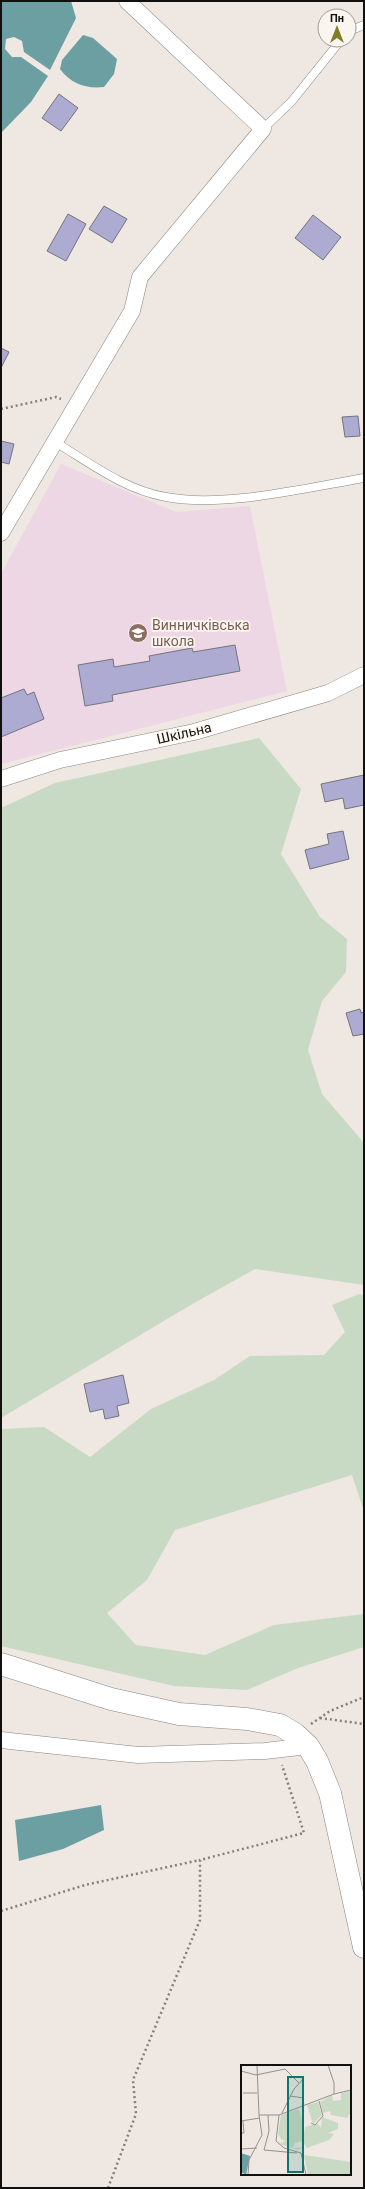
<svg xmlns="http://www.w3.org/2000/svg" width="365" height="2189" viewBox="0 0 365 2189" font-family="Roboto,sans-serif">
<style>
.education{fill:#eed7e5}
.green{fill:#c8dac4}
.water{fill:#6c9fa2}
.building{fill:#adabd2;stroke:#74747b}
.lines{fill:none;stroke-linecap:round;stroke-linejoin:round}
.lane-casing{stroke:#8b8580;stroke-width:9}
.street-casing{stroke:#8b8580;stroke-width:17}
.secondary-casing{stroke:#8b8580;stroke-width:23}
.path{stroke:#847f7c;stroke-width:2.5;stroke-dasharray:2 3;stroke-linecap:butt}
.lane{stroke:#fff;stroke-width:8}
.street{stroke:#fff;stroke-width:16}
.secondary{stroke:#fff;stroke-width:22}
.labels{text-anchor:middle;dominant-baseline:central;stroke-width:3.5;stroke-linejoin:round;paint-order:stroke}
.education-label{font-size:14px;fill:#785e54;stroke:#fbf5ef;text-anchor:start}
.street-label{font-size:14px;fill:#12100e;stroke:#fbf5ef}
.inset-road{fill:none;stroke:#96918d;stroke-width:1}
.view{fill:#0f766e;fill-opacity:0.15;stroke:#0f766e;stroke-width:2}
.inset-edge{fill:none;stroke:#12100e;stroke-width:2}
</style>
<rect width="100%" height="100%" fill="#eee7e2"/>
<path class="education" d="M61 464 176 512 250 506 287 691 1 764V574Z"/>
<g class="green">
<path d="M259 738 301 789 281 854 320 917 347 939 346 972 322 1001 308 1050 322 1094 364 1143V1285L255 1269 194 1303 1 1418V808L55 783Z"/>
<path d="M359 1294 364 1295V1511L352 1475 175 1530 147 1580 107 1613 136 1645 205 1655 274 1625 364 1614V1647L298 1668 247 1690 174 1686 1 1646V1429L44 1427 90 1457 151 1409 214 1380 250 1356 324 1355 345 1332 332 1305Z"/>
</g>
<g class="water">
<path d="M1 1H71L76 18 50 70 24 52 22 41 14 37 6 39 5 49 12 57H21L48 76 31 102 1 133Z"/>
<path d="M83 35 93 38 117 59 114 74 104 87C86 89 71 84 60 69L62 60Z"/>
<path d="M101 1805 104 1830 63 1849 19 1861 15 1820Z"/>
</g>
<g class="building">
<path d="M59 94 78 108 61 131 42 118Z"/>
<path d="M104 206 127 219 112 243 89 229Z"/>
<path d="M68 214 86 224 66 261 47 251Z"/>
<path d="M313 215 341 237 323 260 295 238Z"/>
<path d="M1 348 9 352 1 368Z"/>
<path d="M358 416 360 436 345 437 342 417Z"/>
<path d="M1 441 14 444 9 464 1 462Z"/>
<path d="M235 645 240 671 112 695 113 701 85 706 78 665 113 659 114 667 150 661 149 656 192 648 193 652Z"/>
<path d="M24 689 27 695 34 692 44 719 1 737V698Z"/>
<path d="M364 775V805L345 809 343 798 325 802 321 784Z"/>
<path d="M343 831 349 859 310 869 305 850 329 844 327 834Z"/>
<path d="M360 1009 361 1013 364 1012V1034L353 1036 346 1013Z"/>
<path d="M123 1375 129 1403 117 1406 119 1416 105 1419 103 1409 90 1412 84 1384Z"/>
</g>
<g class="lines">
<g class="lane-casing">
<g id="lane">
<path d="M349 31 364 25"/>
<path d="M263 129 292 101 341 40"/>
<path d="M55 442C90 463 125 490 166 497 224 508 305 488 364 478"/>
</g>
</g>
<g class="street-casing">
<g id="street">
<path d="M1 533 132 311 140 277 263 129 127 1"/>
<path d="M1 779 60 760 194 732 328 693 364 675"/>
<path d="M1 1740 138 1755 265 1751 308 1746"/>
</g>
</g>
<g class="secondary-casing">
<path id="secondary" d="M1 1664 111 1699 179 1714 247 1719 280 1725 295 1734 308 1746 317 1761 330 1793 364 1947"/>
</g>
<g class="path">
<path d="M1 409 56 397 61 399"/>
<path d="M320 1718 364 1724"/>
<path d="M311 1724 330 1711 364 1697"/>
<path d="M1 1911 85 1885 200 1860"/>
<path d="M108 2188 136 2114 133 2080 200 1920V1860L304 1833 282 1765"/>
</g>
<use href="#lane" class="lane"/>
<use href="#street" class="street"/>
<use href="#secondary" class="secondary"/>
</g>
<defs>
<g id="school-disc" transform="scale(1)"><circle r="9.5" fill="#8d6e63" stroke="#fbf5ef"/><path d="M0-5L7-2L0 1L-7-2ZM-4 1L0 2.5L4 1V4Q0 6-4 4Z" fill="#fff"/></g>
</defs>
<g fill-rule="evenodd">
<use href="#school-disc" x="138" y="633"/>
</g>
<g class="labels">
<g class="education-label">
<text x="152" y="625">Винничківська<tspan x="152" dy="16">школа</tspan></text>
</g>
<g class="street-label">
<text transform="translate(184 733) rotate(-13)">Шкільна</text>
</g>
</g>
<g transform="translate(241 2065)">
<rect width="110" height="110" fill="#eee7e2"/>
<path d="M110 26V49L107 50V53L90 50 89 46 82 48 79 37 91 30 92 36 100 35V28ZM77 37 81 50 72 59 66 40ZM58 44 64 68V62L71 60 77 59 80 63 81 52 97 58V64L87 68 93 69 88 75 66 83 62 76 54 78 52 83 63 82 57 85 41 80 37 76 41 78 44 75H41L37 69 40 50ZM63 90 110 97V110H67Z" fill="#c8dac4"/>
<path d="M0 88 9 91 5 110 0 107Z" fill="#6c9fa2"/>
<path class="inset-road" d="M16 0 18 50H38L35 76 43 83 60 88 65 110M87 0 93 18V29M0 6 15 10 44 4 58 18M2 28H16M49 31 63 33M41 48 53 24 63 13M27 50 28 66 23 85 56 88M38 50 93 29 110 25M0 56 19 53M70 58 74 60 82 51 78 36M0 68H3L2 56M0 84 16 83M7 110 8 95 21 70 18 50"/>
<path class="view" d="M47 12H62V107H47Z"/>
<rect width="110" height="110" class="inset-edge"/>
</g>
<rect width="365" height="2189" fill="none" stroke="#12100e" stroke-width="4"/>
<g transform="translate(337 28)"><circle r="19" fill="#fbf5ef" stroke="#9e9995"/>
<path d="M0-3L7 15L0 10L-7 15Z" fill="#807d24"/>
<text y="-6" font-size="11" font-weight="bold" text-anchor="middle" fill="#12100e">Пн</text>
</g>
</svg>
